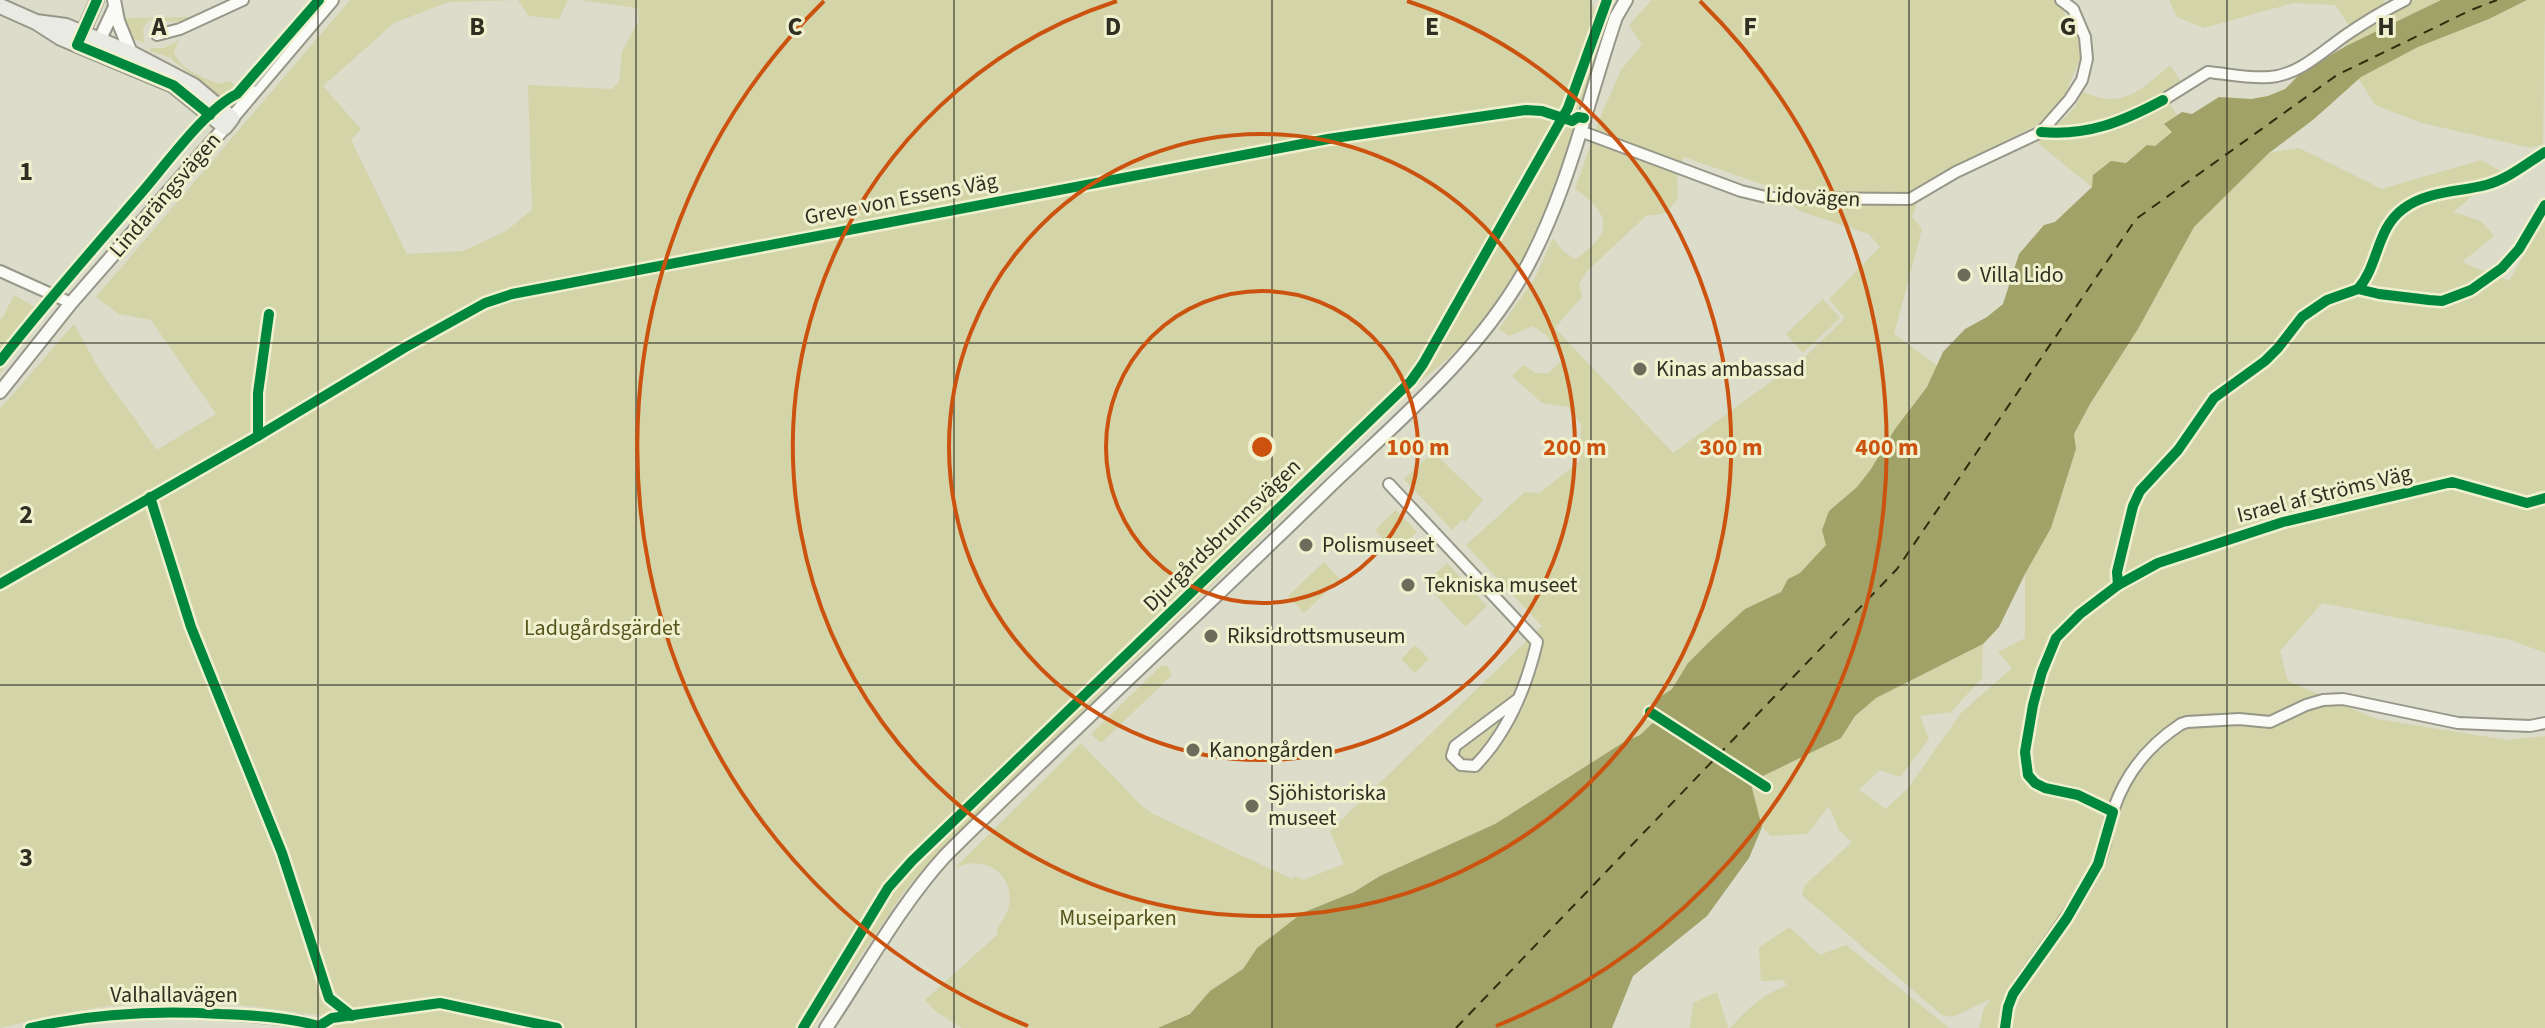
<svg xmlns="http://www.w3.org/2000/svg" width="2545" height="1028" viewBox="0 0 2545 1028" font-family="'Source Sans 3',sans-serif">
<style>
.green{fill:#d3d4a8;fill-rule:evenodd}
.water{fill:#a0a268}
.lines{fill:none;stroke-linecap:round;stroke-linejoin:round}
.ferry{stroke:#2d2e0c;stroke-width:2;stroke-dasharray:10 8;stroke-linecap:butt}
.minor-casing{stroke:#979789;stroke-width:14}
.tertiary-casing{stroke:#979789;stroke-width:16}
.secondary-casing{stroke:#979789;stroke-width:18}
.minor{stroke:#fafaf7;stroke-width:10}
.tertiary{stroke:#fafaf7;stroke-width:12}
.secondary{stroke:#eaeae4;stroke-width:14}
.tram{stroke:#babbb5;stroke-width:2}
.cycleway-casing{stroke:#eff1ce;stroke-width:15}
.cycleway{stroke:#00873e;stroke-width:10}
.grid{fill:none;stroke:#2e2f22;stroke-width:2;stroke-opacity:0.55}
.ring{fill:none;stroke:#cc530f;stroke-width:4}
.poi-dot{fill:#6b6c5c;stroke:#eff1ce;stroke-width:3}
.labels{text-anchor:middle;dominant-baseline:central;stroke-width:6;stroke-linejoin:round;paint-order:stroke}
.street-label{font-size:22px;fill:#2e2f22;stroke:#eff1ce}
.poi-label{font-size:22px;fill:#2e2f22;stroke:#eff1ce;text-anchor:start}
.park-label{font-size:22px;fill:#54551d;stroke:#eff1ce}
.grid-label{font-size:26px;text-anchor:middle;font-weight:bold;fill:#2e2f22;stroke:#eff1ce;stroke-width:6;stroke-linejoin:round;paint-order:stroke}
.centre{fill:#cc530f;stroke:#eff1ce;stroke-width:4}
.ring-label{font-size:24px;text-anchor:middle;font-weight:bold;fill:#cc530f;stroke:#eff1ce;stroke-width:6;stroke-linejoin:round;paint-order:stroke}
</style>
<rect width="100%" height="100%" fill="#dbdcc9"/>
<g class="green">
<path d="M350 0H517L448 2 394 23 323 86 361 129 351 140 407 254 463 251 506 231 532 210 528 85 612 89 619 82 622 52 639 20 637 8 579 0H1591L1595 11 1592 29 1603 40C1572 142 1544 249 1473 333 1444 367 1404 390 1376 425L941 849 903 893 813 1028H333L329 1018 318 1015C286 1011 253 1006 220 1003 146 997 72 1009 0 1028V409L74 324 100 371 157 450 216 414 151 320 119 314 96 297Z"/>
<path d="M518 0H568L559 19 529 16Z"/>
<path d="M1652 0H2072L2064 13 2074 27 2079 43 2080 59 2064 96 2041 123 1953 167 1930 182 1922 189 1912 217 1922 229 1894 334 1938 366 1927 387 1896 429 1871 469 1857 487 1829 511 1827 545 1800 573 1788 579 1781 592 1709 642 1688 663 1672 689 1657 699 1659 717 1640 735 1624 742 1495 824 1380 876 1354 892 1302 913 1257 948 1243 969 1210 991 1190 1014 1158 1028H962L935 1011 925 1000 997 935C997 923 1007 917 1009 906 1015 873 983 854 955 868L1081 743 1142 806 1153 814 1292 879 1295 876 1303 880 1344 864 1330 831 1542 626 1466 545 1525 492 1539 493 1580 461 1581 424 1568 407 1542 403 1512 376 1524 365 1535 373H1549L1563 359 1546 335 1533 326 1509 336 1499 329 1535 278 1553 238 1563 251 1575 259C1615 233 1611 214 1575 189L1600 118 1621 70 1642 45 1629 25ZM1684 157 1773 188 1799 211 1869 234 1880 247 1829 299 1845 318 1805 357 1673 453 1555 328 1582 297 1579 284 1586 272 1646 216 1666 213 1678 198 1677 172Z"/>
<path d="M2169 0H2383L2385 3 2391 0H2441L2346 46 2349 25 2335 5 2293 3 2204 28 2177 17Z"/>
<path d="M2527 0H2545L2543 147 2540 145 2531 148 2422 123 2375 105 2359 79 2361 77 2418 47 2489 19Z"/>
<path d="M191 17 180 22 149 20 143 28 144 43 132 38 125 18Z"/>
<path d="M179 40 174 51C179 70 202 76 218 84L230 81 236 87 225 96H220L172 60V58L150 51 151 48H164Z"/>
<path d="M2170 65 2183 85 2143 109 2117 121 2052 130 2075 107 2083 92C2124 110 2140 90 2170 65Z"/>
<path d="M2169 103 2177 115 2165 124 2173 132 2155 147 2147 146 2092 187 2038 143 2044 137C2097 135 2123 133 2169 103Z"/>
<path d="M2299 148 2382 189 2481 160 2501 171 2453 212 2481 221 2494 236 2462 262 2509 281 2545 218V653L2511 640 2322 603 2280 651 2288 681 2376 719 2507 740 2545 736V1028H1979L1984 1008 1991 999 1952 1017 1942 1015 1802 895 1805 885 1852 842 1839 830 1829 806 1807 834 1771 836 1762 827 1752 788 1763 776 1841 738 1855 716 1876 698 1983 644 1982 678 1951 712 1920 716 1929 739 1900 777 1880 770 1859 790 1886 809 1909 787 1961 713 2012 668 1998 652 2025 638V574L2051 528 2076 449 2074 434 2090 404 2138 329 2193 228 2269 153Z"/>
<path d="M14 295 38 309 34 328 0 373V319H2Z"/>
<path d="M1823 299 1840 318 1803 353 1786 334Z"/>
<path d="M1433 452 1483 500 1465 522 1462 520 1452 530 1404 479Z"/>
<path d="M1396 510 1417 532 1396 552 1375 530Z"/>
<path d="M1324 562 1340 579 1304 613 1288 596Z"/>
<path d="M1447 563 1487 606 1465 627 1425 583Z"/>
<path d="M1415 645 1429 659 1415 673 1401 659Z"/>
<path d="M1161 666H1167L1172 675 1101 743 1091 734Z"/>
<path d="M1789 927 1820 955 1846 945 1949 1028H1730C1747 1010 1762 994 1787 986L1790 989 1783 980 1761 981 1759 948Z"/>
<path d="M1717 992 1728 1028H1690L1693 1003Z"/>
</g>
<path class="water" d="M2441 0H2527L2489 19 2418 47 2361 77 2314 119 2269 153 2194 227 2138 329 2090 404 2074 434 2076 449 2051 528 2025 574 1999 627 1983 644 1876 698 1855 716 1841 738 1763 776 1752 788 1762 827 1749 858 1707 916 1633 976 1612 1028H1158L1190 1014 1210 991 1243 969 1257 948 1302 913 1354 892 1380 876 1495 824 1624 742 1640 735 1659 717 1655 706 1657 699 1672 689 1688 663 1709 642 1745 609 1781 592 1788 579 1800 573 1826 545 1822 530 1829 511 1857 487 1871 469 1895 429 1927 387 1943 352 1965 329 1987 317 2003 304 2019 254 2044 225 2055 222 2092 187 2093 175 2111 161 2126 163 2147 145 2155 146 2172 132 2164 124 2182 112 2192 114 2219 97 2251 99 2268 96 2285 89 2301 73 2346 46Z"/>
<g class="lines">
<path class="ferry" d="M1456 1028 1897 569 2136 219 2337 75 2471 10 2497 0"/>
<g class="minor-casing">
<g id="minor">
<path d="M157 35 180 29 243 0"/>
<path d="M2163 100 2208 72C2229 74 2249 79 2270 77 2299 75 2323 51 2346 35 2365 22 2385 10 2405 0"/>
<path d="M1580 131 1741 191 1770 198 1910 199 1956 172 2041 132 2070 99 2082 80 2087 59 2085 37 2073 9 2061 0"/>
<path d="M0 271 71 303"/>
<path d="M1389 484 1537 642C1526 689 1508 732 1475 766L1461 765 1452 756 1455 746 1518 699"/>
<path d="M30 1028C121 1006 210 1011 302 1021L320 1028"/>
<path d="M2005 1028 2008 1007 2013 994C2041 951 2073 912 2097 866 2107 848 2106 827 2114 808 2127 771 2149 745 2181 724L2187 722 2239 719 2270 722 2306 705 2323 700 2343 699 2458 723 2530 726 2545 723"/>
</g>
</g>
<g class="tertiary-casing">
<g id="tertiary">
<path d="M114 0 118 21 131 53"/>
<path d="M83 32 97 0"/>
<path d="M100 39 114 9"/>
<path d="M232 118 332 0"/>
<path d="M0 392 71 303 225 127"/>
<path d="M826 1028C865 970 898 908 945 856 1071 731 1202 611 1329 487 1398 421 1476 356 1524 272 1568 193 1587 102 1616 17L1626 0"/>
</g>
</g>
<g class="secondary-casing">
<path id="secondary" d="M0 6 36 22 61 38 173 85 225 127 232 118 194 86 131 53 66 26 36 22"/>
</g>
<use href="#minor" class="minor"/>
<use href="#tertiary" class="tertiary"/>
<use href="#secondary" class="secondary"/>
<path class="tram" d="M255 86 290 43"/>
<g class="cycleway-casing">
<g id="cycleway">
<path d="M97 0 77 45 173 85 210 115"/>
<path d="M2041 132C2088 136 2122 122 2163 100"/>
<path d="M2358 289C2379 265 2376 229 2403 209 2426 191 2459 192 2486 185 2508 179 2526 164 2545 152"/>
<path d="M0 361C46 302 95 247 143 191 167 163 207 108 237 94L319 0"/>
<path d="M258 436V393L269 314"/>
<path d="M150 497 191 627 282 853 329 998 352 1016"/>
<path d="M0 584 258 436 404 348 485 303 512 294 1328 139 1526 110 1542 111 1572 121 1578 117 1584 118"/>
<path d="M2118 585 2117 572 2133 506 2140 491 2178 450 2214 398 2265 361 2278 348 2302 317 2327 300 2358 289 2379 294 2429 300 2442 301 2471 290 2502 268 2519 249 2545 205"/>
<path d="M1650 712 1766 787"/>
<path d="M30 1028C94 1013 155 1010 221 1014 253 1015 288 1017 319 1026L332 1018 440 1003 557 1028"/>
<path d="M803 1028 888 888 912 861 1411 381 1423 364 1568 108 1607 0"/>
<path d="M2005 1028 2008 1007 2013 994 2067 918 2098 864 2113 812 2078 795 2045 788 2035 783 2028 775 2025 752 2033 705 2042 672 2056 638 2080 614 2118 585 2158 563 2283 522 2452 482 2527 503 2545 498"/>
</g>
</g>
<use href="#cycleway" class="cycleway"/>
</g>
<path class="grid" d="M318 0V1028M636 0V1028M954 0V1028M1272 0V1028M1591 0V1028M1909 0V1028M2227 0V1028M0 343H2545M0 685H2545"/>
<g class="ring">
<circle cx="1262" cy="447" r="156"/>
<circle cx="1262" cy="447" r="313"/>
<path d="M1407 1A469 469 0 1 1 1117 1"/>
<path d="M1028 1026A625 625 0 0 1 824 1M1700 1A625 625 0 0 1 1496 1026"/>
</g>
<g class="poi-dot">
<circle cx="1964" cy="275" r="8"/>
<circle cx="1640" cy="369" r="8"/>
<circle cx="1306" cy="545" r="8"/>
<circle cx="1408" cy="585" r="8"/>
<circle cx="1211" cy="636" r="8"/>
<circle cx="1193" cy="750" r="8"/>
<circle cx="1252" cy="806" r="8"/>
</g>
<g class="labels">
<g class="street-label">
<text transform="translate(165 195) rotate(-49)">Lindarängsvägen</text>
<text transform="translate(1813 197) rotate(3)">Lidovägen</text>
<text transform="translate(901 199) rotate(-11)">Greve von Essens Väg</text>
<text transform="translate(2324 494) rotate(-14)">Israel af Ströms Väg</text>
<text transform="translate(1222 535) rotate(-44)">Djurgårdsbrunnsvägen</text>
<text x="174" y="995">Valhallavägen</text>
</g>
<g class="poi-label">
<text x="1980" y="275">Villa Lido</text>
<text x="1656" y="369">Kinas ambassad</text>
<text x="1322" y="545">Polismuseet</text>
<text x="1424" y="585">Tekniska museet</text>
<text x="1227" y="636">Riksidrottsmuseum</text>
<text x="1209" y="750">Kanongården</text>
<text x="1268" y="793">Sjöhistoriska<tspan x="1268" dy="25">museet</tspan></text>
</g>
<g class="park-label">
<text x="602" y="628">Ladugårdsgärdet</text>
<text x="1118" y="918">Museiparken</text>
</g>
</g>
<g class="grid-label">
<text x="159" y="35">A</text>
<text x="477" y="35">B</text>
<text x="795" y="35">C</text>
<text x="1113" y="35">D</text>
<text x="1432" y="35">E</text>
<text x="1750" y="35">F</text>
<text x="2068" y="35">G</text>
<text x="2386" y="35">H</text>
<text x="26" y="180">1</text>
<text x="26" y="523">2</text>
<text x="26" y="866">3</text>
</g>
<circle cx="1262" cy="447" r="12" class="centre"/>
<g class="ring-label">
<text x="1418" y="455">100 m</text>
<text x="1575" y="455">200 m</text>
<text x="1731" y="455">300 m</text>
<text x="1887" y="455">400 m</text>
</g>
</svg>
